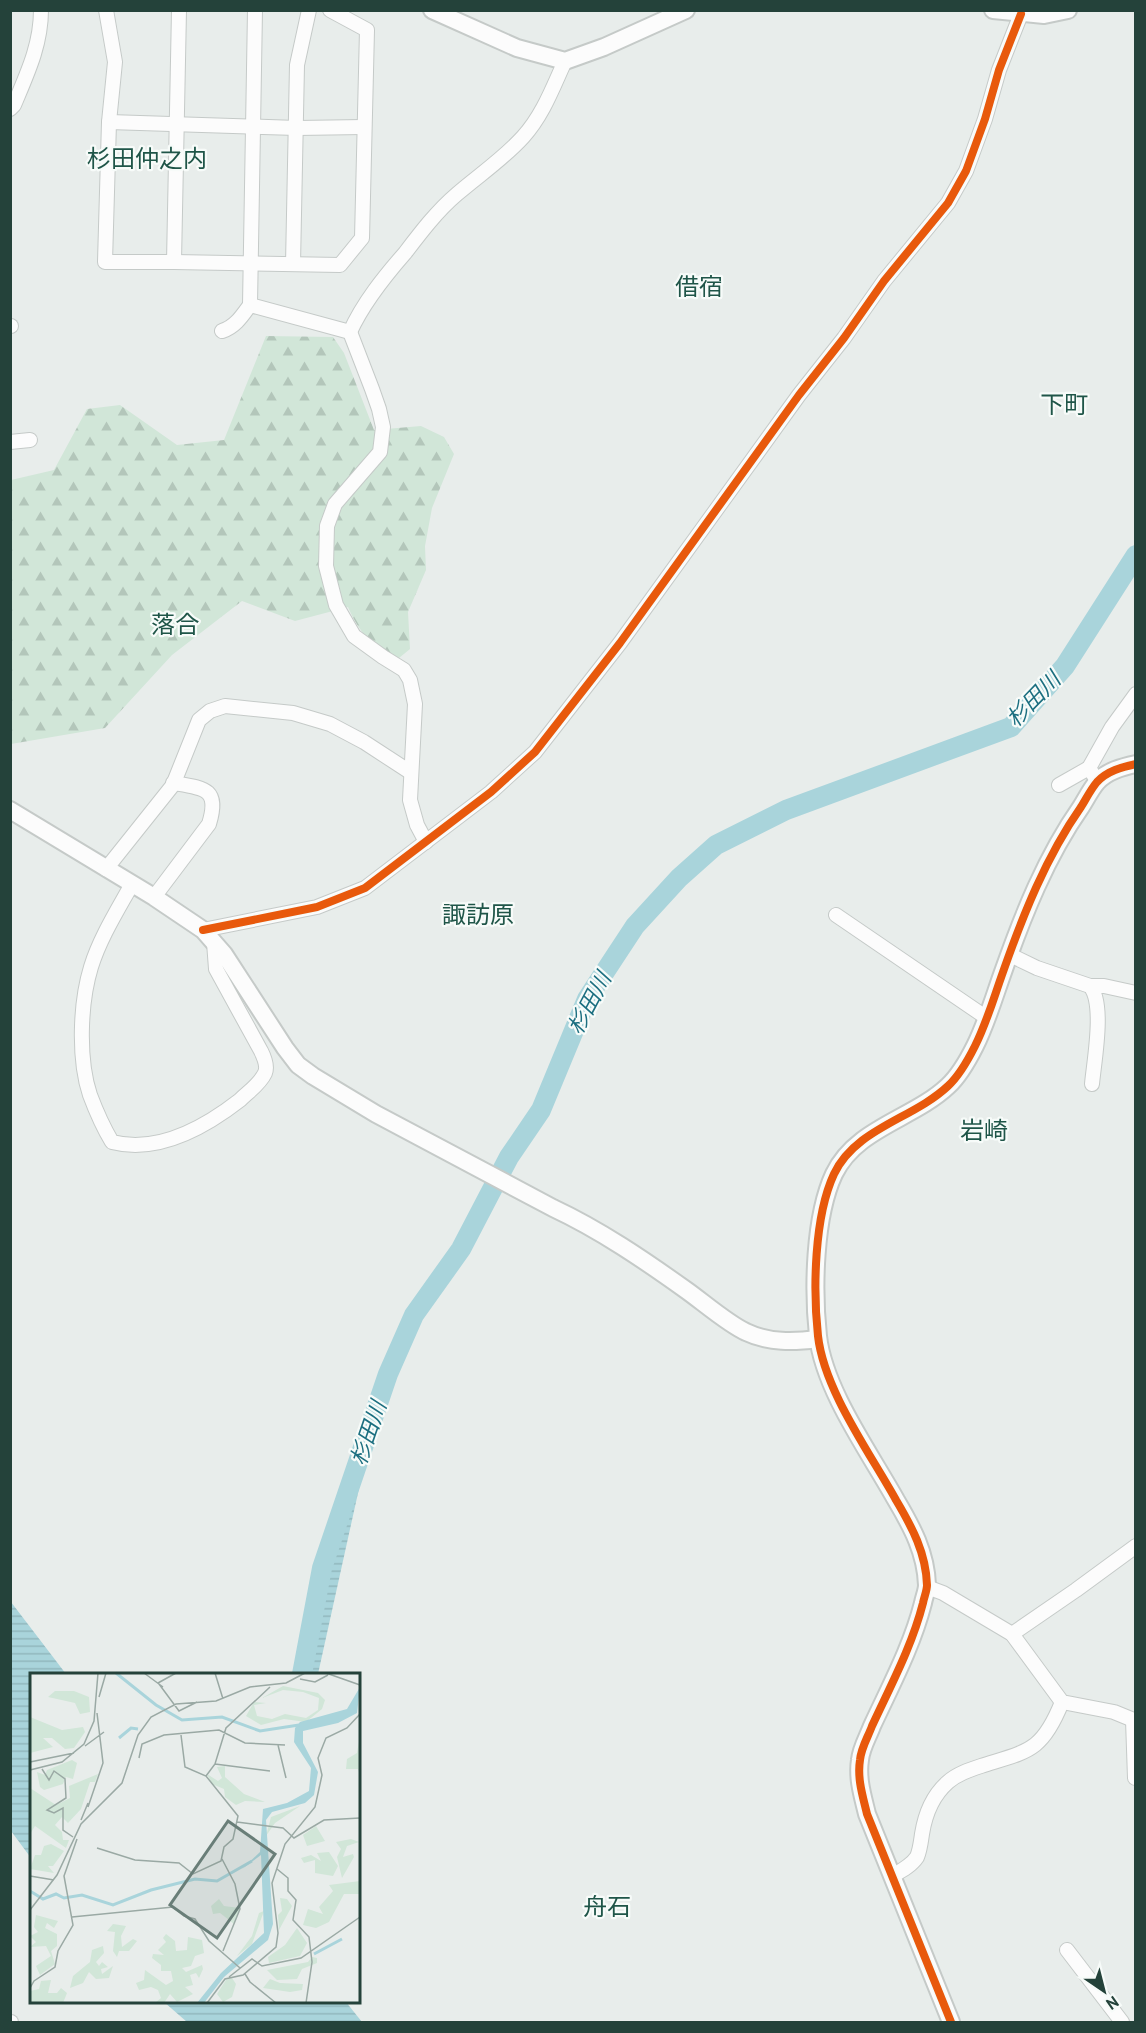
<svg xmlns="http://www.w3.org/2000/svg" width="1146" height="2033" viewBox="0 0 1146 2033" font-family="'PT Sans','Noto Sans JP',sans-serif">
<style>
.forest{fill:url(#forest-firs)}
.water{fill:url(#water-rules)}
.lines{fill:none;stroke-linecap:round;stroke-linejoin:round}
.river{stroke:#a9d4db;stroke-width:20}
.minor-casing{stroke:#c5cac8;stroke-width:16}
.tertiary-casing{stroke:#c5cac8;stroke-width:20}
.minor{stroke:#fcfcfc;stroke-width:14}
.tertiary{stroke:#fcfcfc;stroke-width:16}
.cycleway-casing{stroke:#f7fbf9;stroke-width:11}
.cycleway{stroke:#e8590c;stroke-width:8}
.labels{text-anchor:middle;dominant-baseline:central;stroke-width:4.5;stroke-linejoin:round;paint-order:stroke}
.water-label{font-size:22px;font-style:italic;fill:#1c6f80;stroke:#f7fbf9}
.quarter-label{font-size:24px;fill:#1f5548;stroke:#f7fbf9}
.inset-river{fill:none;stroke:#a9d4db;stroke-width:3}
.inset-road{fill:none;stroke:#9aa9a4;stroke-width:1.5}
.view{fill:#697e78;fill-opacity:0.15;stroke:#697e78;stroke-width:3}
.inset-edge{fill:none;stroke:#24423a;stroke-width:3}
</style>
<defs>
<pattern id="forest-firs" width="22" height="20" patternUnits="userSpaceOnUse" patternTransform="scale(1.5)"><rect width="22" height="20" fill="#d1e6d8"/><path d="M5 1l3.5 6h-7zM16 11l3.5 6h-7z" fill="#b3c6ba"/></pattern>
<pattern id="water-rules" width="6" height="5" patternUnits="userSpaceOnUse" patternTransform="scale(1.5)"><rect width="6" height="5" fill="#a9d4db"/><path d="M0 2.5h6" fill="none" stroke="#91b7bd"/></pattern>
</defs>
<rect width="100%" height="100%" fill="#e8edeb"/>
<path class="forest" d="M266 336 333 337 344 353 374 430 421 426 444 437 454 454 432 508 425 546 426 570 408 612 410 649 399 658C371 644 361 636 348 607L295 621 242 601 172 655 105 728 11 744V480L54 470 87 409 120 405 177 445 224 440Z"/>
<g class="water">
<path d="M377 1407 318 1674H293Z"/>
<path d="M11 1602 66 1674H32L31 1858 11 1831Z"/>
<path d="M164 2002H346L362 2022H187Z"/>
</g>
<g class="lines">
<path class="river" d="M302 1674 322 1568 388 1374 414 1315 461 1249 509 1157 541 1110 587 999 635 926 679 878 716 845 786 810 1011 727 1065 666 1136 555"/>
<g class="minor-casing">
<g id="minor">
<path d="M106 10 115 62 109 122 105 262H174L179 10"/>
<path d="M255 10 250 305 350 332C363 303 384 277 405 253 421 232 437 211 457 194 479 175 503 159 523 137 543 115 553 87 565 61"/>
<path d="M10 109 14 105C27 74 41 45 41 10"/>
<path d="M109 122 297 128 364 127"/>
<path d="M174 262 340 265 362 238 367 30 330 10"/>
<path d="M293 264 297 65 309 10"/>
<path d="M10 326H11"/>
<path d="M222 331C235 327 242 316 250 305"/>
<path d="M350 332 372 389 379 409 383 427 380 452 335 504 327 526 326 566 336 605 354 636 383 657 404 670 410 680 415 704 410 800 417 825 426 842"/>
<path d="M10 442 30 440"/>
<path d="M1098 782 1089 768 1112 727 1136 694"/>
<path d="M1059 785 1089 768"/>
<path d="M106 869 173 785 199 720 210 711 225 706 293 713 330 724 364 742 410 772"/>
<path d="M132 884C117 911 100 938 91 967 80 1003 78 1059 90 1095 96 1111 103 1127 112 1142 158 1154 204 1128 240 1100 248 1092 260 1084 265 1073 268 1066 264 1057 261 1051L216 969 214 942"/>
<path d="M154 897 209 824C220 788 204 788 173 783"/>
<path d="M836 915 987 1018"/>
<path d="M203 930 317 907 365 888 491 792 535 752 620 643 799 395 844 338 884 281 948 203 966 171 985 119 999 70 1021 14"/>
<path d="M1010 955 1037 968 1090 986C1105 1004 1094 1061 1092 1084"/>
<path d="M1090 986H1104L1136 993"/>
<path d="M927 1587 943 1593 1012 1634 1062 1702 1114 1712 1136 1721"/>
<path d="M1012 1634 1076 1590 1136 1546"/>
<path d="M1133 1720 1135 1778"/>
<path d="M892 1876C901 1871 911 1866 917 1857 920 1850 921 1841 922 1834 925 1815 932 1796 948 1782 957 1774 969 1770 981 1766 1028 1751 1042 1752 1062 1702"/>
<path d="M1067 1950 1122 2022"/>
<path d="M10 2022H11"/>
</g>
</g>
<g class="tertiary-casing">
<g id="tertiary">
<path d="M432 10 517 48 565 61 604 47 686 10"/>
<path d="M993 10 1044 15 1068 10"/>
<path d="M10 810 154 897 203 930 224 954 285 1048 298 1065 313 1076 376 1114 553 1208C600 1230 644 1260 686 1290 703 1302 728 1324 746 1332 769 1343 794 1342 818 1339"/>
<path d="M951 2022 867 1814C863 1797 857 1779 860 1760 861 1748 868 1737 872 1726 891 1685 912 1646 923 1603 924 1597 927 1591 927 1585 926 1553 912 1527 896 1500 870 1453 824 1390 818 1336 813 1290 814 1217 834 1174 856 1128 913 1119 948 1086 960 1075 968 1060 975 1046 987 1022 994 997 1003 972 1023 915 1046 857 1081 807 1086 799 1091 789 1097 782 1107 771 1122 767 1136 764"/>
</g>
</g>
<use href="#minor" class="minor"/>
<use href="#tertiary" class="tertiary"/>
<g class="cycleway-casing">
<g id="cycleway">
<path d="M203 930 317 907 365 888 491 792 535 752 620 643 799 395 844 338 884 281 948 203 966 171 985 119 999 70 1021 14"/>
<path d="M951 2022 867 1814C863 1797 857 1779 860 1760 861 1748 868 1737 872 1726 891 1685 912 1646 923 1603 924 1597 927 1591 927 1585 926 1553 912 1527 896 1500 870 1453 824 1390 818 1336 813 1290 814 1217 834 1174 856 1128 913 1119 948 1086 960 1075 968 1060 975 1046 987 1022 994 997 1003 972 1023 915 1046 857 1081 807 1086 799 1091 789 1097 782 1107 771 1122 767 1136 764"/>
</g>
</g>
<use href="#cycleway" class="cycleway"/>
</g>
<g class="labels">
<g class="water-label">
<text transform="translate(1033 699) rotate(-46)">杉田川</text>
<text transform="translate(589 1003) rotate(-62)">杉田川</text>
<text transform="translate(368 1433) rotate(-71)">杉田川</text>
</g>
<g class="quarter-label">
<text x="147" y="158">杉田仲之内</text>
<text x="699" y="286">借宿</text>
<text x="1064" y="404">下町</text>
<text x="175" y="624">落合</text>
<text x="478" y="914">諏訪原</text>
<text x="984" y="1130">岩崎</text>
<text x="607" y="1906">舟石</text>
</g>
</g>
<g transform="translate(30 1673)">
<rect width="330" height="330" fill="#e8edeb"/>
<path d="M253 13 288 20 295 27 292 36 276 49 254 46 231 52 216 43 224 29 236 30 224 32 227 43 242 46 255 41 276 45 288 37 289 25 273 19 253 17 232 25ZM25 18H44L59 24 60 39 50 41 45 30 18 24ZM0 44 32 57 53 54 55 59 44 75 35 76 22 65H13L23 74 0 80ZM330 63V102L328 96H316L317 86 327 80ZM42 87 47 90 43 106 36 104 33 111 14 117 10 114 7 99 15 102 17 97ZM195 93V104L214 121 235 129 215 128 206 132 195 124 194 116 182 111 177 101 188 108 192 105 187 94ZM68 101 65 109H60L51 136 38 150 32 144 25 152 32 159 33 167H39L36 175 5 153 0 161V115L26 132 40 125 39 113ZM270 133 245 150 236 163 241 144ZM286 153 295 168 277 173 273 162ZM321 166 329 169 317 173 313 184 323 181 324 184 312 205 307 184 311 176 306 169ZM21 171 34 178 23 193H18L24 200 0 196 5 182H11L14 173ZM299 179 308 193 303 203 285 200V187L274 190 271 185 281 182 291 188 287 180ZM330 208V221H314L299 249 286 255 273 252 278 236 293 241 289 234 303 218 299 212ZM250 225 257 226 262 233 249 257 248 242 252 238ZM189 226 194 233 210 235 204 251 190 240 183 241 181 233ZM234 238 222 271 207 283 222 263 229 240ZM6 242 28 248 24 255 17 250 15 255 27 261V273L21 278 25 291 10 302 6 293 21 283 16 273 0 274 6 269 0 263 8 259 4 254ZM83 251 96 253 91 263 92 274 103 266 107 268 99 278H89L87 284 83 278 85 259 77 258ZM267 255 277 270 270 283 239 290 238 284 255 272ZM136 261 145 268 146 278 157 277 158 264 172 267 174 280 165 283 161 293 152 295 156 299 172 292 173 296 169 305 166 300 160 302 163 312 155 314 163 321 147 329 140 321 134 330H125L131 325 128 317 121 314 109 317 106 310 114 307 115 297 136 312 143 308 141 298H131V292L122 285 123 281 134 282 128 277 136 269 133 265ZM73 273 74 280 66 289 69 293 72 289 78 294 71 296 72 301 83 293 79 305 66 306 59 299 53 310 40 315 43 303 60 289 62 277ZM282 284 287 285V290L272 296 267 306 247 307 237 297 278 289ZM202 305 206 311 202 324 193 329 187 321 196 307ZM240 306 250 310 273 311 272 317 260 319 233 315ZM21 307 18 320H27L31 315 37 320 33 330H0V318L9 316 11 308Z" fill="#d1e6d8"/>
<path d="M330 14 327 40 308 50 273 58V70L288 99 284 122 275 130 242 139 236 147 243 251 238 267 194 304 174 330H167L191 300 234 260 231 182 212 196 230 179 233 136 257 130 279 118 281 95 264 69 265 55 270 49 317 36Z" fill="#a9d4db"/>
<path class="inset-river" d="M86 0 126 32 152 47 192 44 230 58 269 52M89 65 101 55 108 56M0 218 13 226 26 221 34 225 52 222 83 232 121 217 165 206 187 208 222 188M284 281 312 266"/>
<path class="inset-road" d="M114 0 133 14M185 0 193 26M296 0 330 12M270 6 285 9 298 2M128 10 146 0M129 11 149 38 167 29M69 24 76 0M248 72 256 105M55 73 74 59M109 85 112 71 134 62 189 57 215 70 255 72M0 89 44 80M185 91 240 98M12 96 19 107 24 98 35 106 36 125 17 137 24 140 33 135V157L43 164M0 97 32 89 54 71 64 48 68 0M176 103 185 91 196 55 240 14M58 134 73 90 67 40M51 147 58 130M207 149 253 155 264 165 294 147 330 145M67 175 105 187 149 190 163 201 191 188 194 174 203 166 208 143 176 103 155 94 151 62M192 186 205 211 210 236 193 278M247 196 258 205V218L266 227 263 247 279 264 282 289 276 330M0 203 24 207M0 237 27 202 51 151 92 110 108 62 121 44 146 31 186 28 220 14 256 10 275 0M42 244 143 234 154 243 165 246 179 268 210 295M215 301 220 309 246 330M199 304 222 286 232 293 271 285 330 244M0 315 4 308 25 294 28 278 43 252 34 203 47 166M177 330 195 306 213 302 246 274 248 260 242 210 255 171 285 134 292 102 288 85 296 65 317 55 330 41"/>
<path class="view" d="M198 148 245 181 187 265 140 232Z"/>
<rect width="330" height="330" class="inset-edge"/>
</g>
<rect width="1146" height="2033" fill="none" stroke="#24423a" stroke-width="24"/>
<g transform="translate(1104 1991) rotate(145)" stroke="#f7fbf9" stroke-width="4.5" paint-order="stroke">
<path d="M0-4.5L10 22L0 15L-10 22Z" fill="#24423a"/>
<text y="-9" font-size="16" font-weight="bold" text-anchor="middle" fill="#24423a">N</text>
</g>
</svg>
